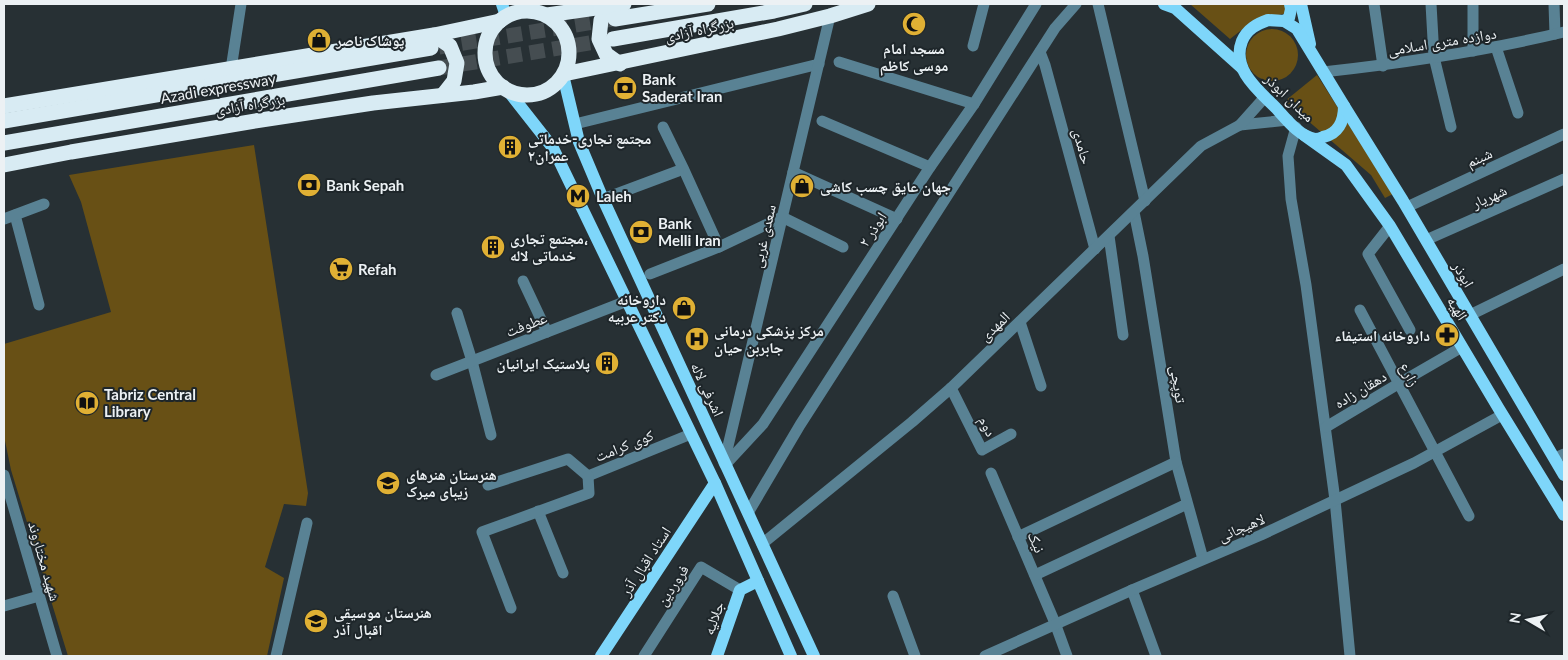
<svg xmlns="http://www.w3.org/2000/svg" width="1568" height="660" viewBox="0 0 1568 660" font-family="Lato,'Noto Naskh Arabic',sans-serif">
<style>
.green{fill:#685015}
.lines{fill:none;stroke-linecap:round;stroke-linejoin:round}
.highway-tunnel{stroke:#454d51;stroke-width:15;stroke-dasharray:15 8;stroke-linecap:butt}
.minor{stroke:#598294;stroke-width:11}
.major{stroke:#7ed6fa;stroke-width:12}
.highway{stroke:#d8ebf3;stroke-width:15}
.labels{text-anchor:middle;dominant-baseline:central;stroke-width:4;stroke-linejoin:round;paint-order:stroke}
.street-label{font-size:15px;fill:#ecf1f4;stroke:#1e262a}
.poi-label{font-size:15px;font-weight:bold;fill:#ecf1f4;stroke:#1e262a;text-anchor:start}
</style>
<rect width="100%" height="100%" fill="#273034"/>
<g class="green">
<path d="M1190 4H1285L1287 13 1253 21 1230 39Z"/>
<circle cx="1272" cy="55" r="26"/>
<path d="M1317 75 1393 194 1385 198 1371 175 1285 101Z"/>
<path d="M254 145 308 493 306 506 284 504 265 567 284 578 267 656H68L11 470 4 436V344L111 312 81 202 69 175Z"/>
</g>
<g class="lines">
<g class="highway-tunnel">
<path d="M439 47 613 19"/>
<path d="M439 68 613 39"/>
</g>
<g class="minor">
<path d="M1098 4 1145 201"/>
<path d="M1374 4 1383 66"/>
<path d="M1431 4 1434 57 1451 127"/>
<path d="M1554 4 1555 34"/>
<path d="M973 46 984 4"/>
<path d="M1496 47 1518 113"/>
<path d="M1473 51V4"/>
<path d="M1040 52 1045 65 1095 249"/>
<path d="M839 62 974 104"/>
<path d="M231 69 241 4"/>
<path d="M1323 72C1404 63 1485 51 1564 32"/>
<path d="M822 121 930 167"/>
<path d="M575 124 819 64"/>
<path d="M1240 125 1288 120"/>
<path d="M663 127 684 170 719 247"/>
<path d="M1296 127 1288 156 1291 199 1306 285 1335 500 1350 656"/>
<path d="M793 172 897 219"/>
<path d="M603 199 678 171"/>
<path d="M1407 207 1564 134"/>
<path d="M1134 212 1143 256 1176 462 1203 559"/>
<path d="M15 215 39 305"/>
<path d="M4 219 44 204"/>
<path d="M1390 226 1368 254 1410 330"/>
<path d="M1109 236 1123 335"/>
<path d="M1426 240 1564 179"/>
<path d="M650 274 719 247 782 217 843 247"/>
<path d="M523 281 547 332"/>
<path d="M1360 310 1469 516"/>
<path d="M457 313 472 361 491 435"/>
<path d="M1470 315 1564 269"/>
<path d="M1020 322 1041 386"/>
<path d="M436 375 627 301"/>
<path d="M951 388 982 450 1011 434"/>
<path d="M1326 427 1398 384 1462 347"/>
<path d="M1555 458 1564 454"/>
<path d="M724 463 830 16"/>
<path d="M725 465 763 424 930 167 974 104 1036 4"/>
<path d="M991 473 1055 623 1067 656"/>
<path d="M4 475 57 656"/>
<path d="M588 476 691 434"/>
<path d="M488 485 568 459 588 476"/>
<path d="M538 511 563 573"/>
<path d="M748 513 800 425 1055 28 1076 4"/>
<path d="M1018 537 1176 462"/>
<path d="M762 544 912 422 951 388 1201 146 1240 125 1265 97"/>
<path d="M1035 575 1187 504"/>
<path d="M1132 590 1156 656"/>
<path d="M893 596 915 656"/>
<path d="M4 606 39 596"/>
<path d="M511 608 482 532 589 493 588 476"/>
<path d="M276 656 307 523"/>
<path d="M644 656 701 567 740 590"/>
<path d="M985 656 1132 590 1261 535 1414 463 1502 415"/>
</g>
<g class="major">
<path d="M502 4 506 16"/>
<path d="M532 4 536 11"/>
<path d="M1164 4 1175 8 1242 68"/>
<path d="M1301 4 1310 44"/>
<path d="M1268 20 1284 21 1297 29 1344 106C1344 122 1338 134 1323 137 1321 138 1317 139 1315 139 1300 137 1286 119 1276 108 1258 90 1231 69 1242 41 1247 29 1257 24 1268 20Z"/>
<path d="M1284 21 1289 18 1291 9 1290 4"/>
<path d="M563 75 579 142 603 199 814 656"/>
<path d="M509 92 553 148 715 483 791 656"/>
<path d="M1344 106 1403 201 1564 475"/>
<path d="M1304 135 1346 165 1390 226 1499 409 1564 515"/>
<path d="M601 656 715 483"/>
<path d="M717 656 740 590 758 581"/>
</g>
<g class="highway">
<path d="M611 6 601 20 599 39 606 54 620 64"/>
<circle cx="527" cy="53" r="42"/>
<path d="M547 15 624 4"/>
<path d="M615 19 708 4"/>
<path d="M434 35 450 46 457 63 454 81 443 95"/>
<path d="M613 39 774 11 805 4"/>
<path d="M564 74 778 29 830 16 868 4"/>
<path d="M4 106 434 35 500 21"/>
<path d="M4 121 431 48"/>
<path d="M4 143 439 68"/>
<path d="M4 165 71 152 261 120 373 103 474 92 503 87"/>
</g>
</g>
<defs>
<g id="mosque-disc" transform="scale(1.25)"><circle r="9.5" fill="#e0b034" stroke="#1e262a"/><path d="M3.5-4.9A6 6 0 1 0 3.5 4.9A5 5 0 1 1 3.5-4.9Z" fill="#111"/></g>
<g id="shop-disc" transform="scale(1.25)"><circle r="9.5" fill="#e0b034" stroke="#1e262a"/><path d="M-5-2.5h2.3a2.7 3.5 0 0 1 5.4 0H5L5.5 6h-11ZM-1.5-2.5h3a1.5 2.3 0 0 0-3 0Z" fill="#111"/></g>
<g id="bank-disc" transform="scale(1.25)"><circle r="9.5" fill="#e0b034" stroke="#1e262a"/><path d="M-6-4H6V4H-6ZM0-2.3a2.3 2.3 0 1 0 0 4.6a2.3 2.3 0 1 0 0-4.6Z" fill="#111"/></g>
<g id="building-disc" transform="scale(1.25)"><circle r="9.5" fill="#e0b034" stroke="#1e262a"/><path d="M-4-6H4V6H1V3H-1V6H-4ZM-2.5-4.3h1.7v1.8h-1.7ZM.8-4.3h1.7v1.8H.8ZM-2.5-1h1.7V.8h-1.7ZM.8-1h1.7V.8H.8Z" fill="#111"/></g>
<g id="metro-disc" transform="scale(1.25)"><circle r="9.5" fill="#e0b034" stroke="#1e262a"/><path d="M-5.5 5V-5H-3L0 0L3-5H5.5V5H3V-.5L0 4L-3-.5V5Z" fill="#111"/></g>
<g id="supermarket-disc" transform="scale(1.25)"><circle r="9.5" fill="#e0b034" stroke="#1e262a"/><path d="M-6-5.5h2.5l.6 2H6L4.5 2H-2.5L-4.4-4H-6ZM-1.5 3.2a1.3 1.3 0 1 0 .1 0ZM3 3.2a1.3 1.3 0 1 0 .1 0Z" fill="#111"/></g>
<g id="pharmacy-disc" transform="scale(1.25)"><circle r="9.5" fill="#e0b034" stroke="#1e262a"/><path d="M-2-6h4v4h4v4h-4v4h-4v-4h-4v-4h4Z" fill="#111"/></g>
<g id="hospital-disc" transform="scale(1.25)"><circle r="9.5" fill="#e0b034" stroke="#1e262a"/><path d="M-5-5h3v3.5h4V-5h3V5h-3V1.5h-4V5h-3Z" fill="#111"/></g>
<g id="library-disc" transform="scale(1.25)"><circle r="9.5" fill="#e0b034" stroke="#1e262a"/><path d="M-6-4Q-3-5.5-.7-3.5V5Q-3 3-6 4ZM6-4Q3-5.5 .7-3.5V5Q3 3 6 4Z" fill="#111"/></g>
<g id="school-disc" transform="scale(1.25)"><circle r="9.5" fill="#e0b034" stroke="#1e262a"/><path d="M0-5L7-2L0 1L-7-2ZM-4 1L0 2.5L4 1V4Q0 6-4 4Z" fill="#111"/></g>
<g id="university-disc" transform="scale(1.25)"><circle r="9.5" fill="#e0b034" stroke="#1e262a"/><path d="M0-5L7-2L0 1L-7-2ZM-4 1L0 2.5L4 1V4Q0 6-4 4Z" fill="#111"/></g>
</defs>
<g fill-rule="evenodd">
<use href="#mosque-disc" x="914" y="24"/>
<use href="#shop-disc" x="319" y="40"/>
<use href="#bank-disc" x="625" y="88"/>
<use href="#building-disc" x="510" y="147"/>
<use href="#bank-disc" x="309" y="185"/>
<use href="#shop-disc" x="802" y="186"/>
<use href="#metro-disc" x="578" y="196"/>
<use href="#bank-disc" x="641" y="232"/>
<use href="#building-disc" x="493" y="247"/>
<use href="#supermarket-disc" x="341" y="269"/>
<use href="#shop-disc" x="684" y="308"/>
<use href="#pharmacy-disc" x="1447" y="335"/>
<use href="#hospital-disc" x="697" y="339"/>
<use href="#building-disc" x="607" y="363"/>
<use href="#library-disc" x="87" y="403"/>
<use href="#school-disc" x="388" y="483"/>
<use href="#university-disc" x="316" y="621"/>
</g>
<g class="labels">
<g class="street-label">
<text transform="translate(699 29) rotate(-12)">بزرگراه آزادی</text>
<text transform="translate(1442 41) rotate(-9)">دوازده متری اسلامی</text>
<text transform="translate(218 88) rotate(-10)">Azadi expressway</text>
<text transform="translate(1290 97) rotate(44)">میدان ابوذر</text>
<text transform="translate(250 104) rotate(-9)">بزرگراه آزادی</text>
<text transform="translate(1083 146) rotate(75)">حامدی</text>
<text transform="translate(1479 157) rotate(-25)">شبنم</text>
<text transform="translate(1489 196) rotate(-24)">شهریار</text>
<text transform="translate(872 229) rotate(-57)">ابوذر ۲</text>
<text transform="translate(763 236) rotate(-77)">سعدی غربی</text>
<text transform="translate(1464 274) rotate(60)">ابوذر</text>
<text transform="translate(1458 308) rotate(59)">الهیه</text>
<text transform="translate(526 324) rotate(-21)">عطوفت</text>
<text transform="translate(994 326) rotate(-44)">المهدی</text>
<text transform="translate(1410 374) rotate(62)">زارع</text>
<text transform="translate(1179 384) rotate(81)">توپچی</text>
<text transform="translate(708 389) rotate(65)">اشرفی لاله</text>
<text transform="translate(1360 389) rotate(-31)">دهقان زاده</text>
<text transform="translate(988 426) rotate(63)">دوم</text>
<text transform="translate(624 445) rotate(-22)">کوی کرامت</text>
<text transform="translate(1241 527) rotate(-23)">لاهیجانی</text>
<text transform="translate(1037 542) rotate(67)">نیک</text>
<text transform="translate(45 561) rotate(74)">شهید مختاروند</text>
<text transform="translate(645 561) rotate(-57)">استاد اقبال آذر</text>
<text transform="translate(672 585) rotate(-57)">فروردین</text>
<text transform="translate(713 618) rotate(-70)">جلالیه</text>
</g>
<g class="poi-label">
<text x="336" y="40">پوشاک ناصر</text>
<text x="914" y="48" text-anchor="middle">مسجد امام<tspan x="914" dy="17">موسی کاظم</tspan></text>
<text x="642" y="79">Bank<tspan x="642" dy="17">Saderat Iran</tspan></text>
<text x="528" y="138">مجتمع تجاری-خدماتی<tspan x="528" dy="17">عمران۲</tspan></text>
<text x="326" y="185">Bank Sepah</text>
<text x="820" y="186">جهان عایق چسب کاشی</text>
<text x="596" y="196">Laleh</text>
<text x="658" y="223">Bank<tspan x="658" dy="17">Melli Iran</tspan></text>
<text x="510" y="238">مجتمع تجاری،<tspan x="510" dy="17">خدماتی لاله</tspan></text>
<text x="358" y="269">Refah</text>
<text x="666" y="299" text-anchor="end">داروخانه<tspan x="666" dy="17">دکتر عربیه</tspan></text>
<text x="714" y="330">مرکز پزشکی درمانی<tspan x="714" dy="17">جابربن حیان</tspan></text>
<text x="1430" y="335" text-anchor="end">داروخانه استیفاء</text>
<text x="590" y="363" text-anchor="end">پلاستیک ایرانیان</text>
<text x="104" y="394">Tabriz Central<tspan x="104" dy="17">Library</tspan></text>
<text x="406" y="474">هنرستان هنرهای<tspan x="406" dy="17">زیبای میرک</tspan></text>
<text x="334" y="612">هنرستان موسیقی<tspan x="334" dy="17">اقبال آذر</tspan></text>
</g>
</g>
<rect width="1568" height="660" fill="none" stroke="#ecf1f4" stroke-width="10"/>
<g transform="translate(1528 620) rotate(279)" stroke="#1e262a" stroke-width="4" paint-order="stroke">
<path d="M0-4L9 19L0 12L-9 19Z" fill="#ecf1f4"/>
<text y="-8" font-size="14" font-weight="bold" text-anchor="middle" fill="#ecf1f4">N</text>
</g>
</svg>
